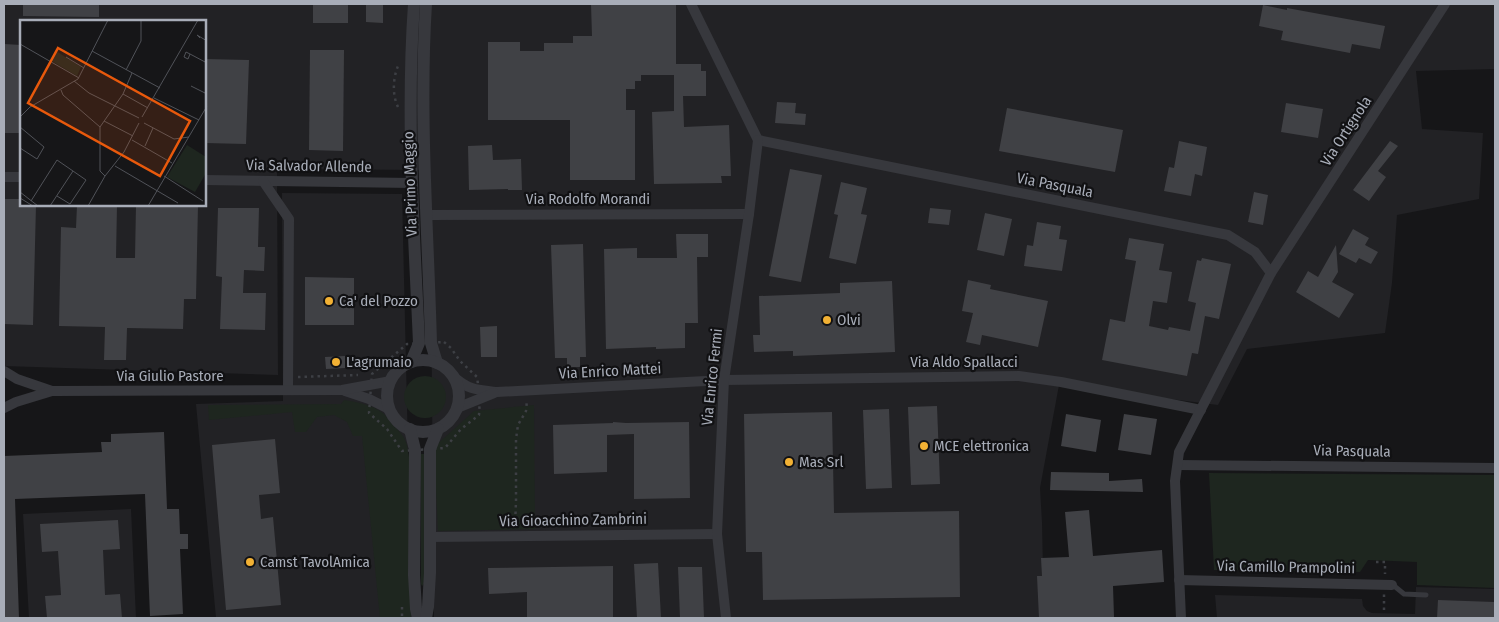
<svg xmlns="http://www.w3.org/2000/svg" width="1499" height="622" viewBox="0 0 1499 622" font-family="'Fira Sans Condensed',sans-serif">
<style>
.built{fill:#222225;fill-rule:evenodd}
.green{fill:#1e261f}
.building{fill:#404145}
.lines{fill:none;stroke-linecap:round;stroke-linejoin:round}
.path{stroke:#3d3f44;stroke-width:2.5;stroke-dasharray:2.5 4;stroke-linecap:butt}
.service{stroke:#37383d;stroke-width:5}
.minor{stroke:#37383d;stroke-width:10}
.tertiary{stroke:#37383d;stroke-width:12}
.poi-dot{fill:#f2b134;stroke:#111113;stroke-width:2}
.labels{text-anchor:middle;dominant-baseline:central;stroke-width:4.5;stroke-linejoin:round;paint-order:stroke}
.street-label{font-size:15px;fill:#a8adb8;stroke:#111113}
.poi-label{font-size:15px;fill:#a8adb8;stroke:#111113;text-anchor:start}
.inset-road{fill:none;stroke:#505258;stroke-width:1}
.view{fill:#e8590c;fill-opacity:0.15;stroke:#e8590c;stroke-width:2.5}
.inset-edge{fill:none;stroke:#a8adb8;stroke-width:2.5}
</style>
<rect width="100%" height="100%" fill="#161618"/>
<g class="built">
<path d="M4 4H1495V69L1416 71 1422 129 1483 133 1479 199 1397 215 1392 283 1385 333 1247 349 1218 405 1059 385 1040 488 1042 522 1044 618H434L430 170 277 169 278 375 4 366ZM21 21H205V205H21Z"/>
<path d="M282 193 402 194 412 618H216L196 404 283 401Z"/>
<path d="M131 509 136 618H29L23 514Z"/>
<path d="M1416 587 1495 589V618H1217L1215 595 1362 599 1363 606 1367 611 1372 613 1415 614Z"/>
</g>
<g class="green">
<circle cx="425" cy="397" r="21"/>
<path d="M344 400C357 402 374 405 384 414 387 417 389 421 392 424 404 436 407 439 409 457L411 618H380L362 436H353L347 422 334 415 317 417 306 432H295L292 412 209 420 208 405 341 404Z"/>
<path d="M534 405 535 529 438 531 434 447 474 411Z"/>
<path d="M421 454H424V584L422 586 421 584Z"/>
<path d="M1209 473 1495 475V588L1417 585V562L1368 560 1360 572 1214 570Z"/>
</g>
<g class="building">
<path d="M23 4H99V17L23 16Z"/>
<rect x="313" y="4" width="35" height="19"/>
<path d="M366 4H383V23L366 22Z"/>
<path d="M591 4H665V5H676V64H701V71H706V96H683L684 127 729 125 731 176H721L722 183 654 184 652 112 674 111V75H641V81H635V89H626V110H635V180H570V120H488V42H520V51H544V43H573V36H592Z"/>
<path d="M1263 5 1287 10V8L1385 26 1380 49 1352 44 1350 53 1281 40 1283 31 1259 26Z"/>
<path d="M4 44 21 45V133H4Z"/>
<path d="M310 50H344L343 151 309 150Z"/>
<path d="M205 59 249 60 246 144 205 143Z"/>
<path d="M777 102 796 103 795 113 806 114 805 125 775 123Z"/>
<path d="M1286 103 1323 109 1318 138 1281 132Z"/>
<path d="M1007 108 1123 130 1115 172 999 151Z"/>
<path d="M1179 141 1207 147 1202 176 1195 174 1191 196 1164 191 1169 167 1174 168Z"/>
<path d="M1390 141 1398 146 1378 171 1386 177 1369 201 1353 190Z"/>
<path d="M492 145 493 160 521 159 522 190H508V189L469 190 468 146Z"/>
<path d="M790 169 822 175 801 282 769 276Z"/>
<path d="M841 182 867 188 861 214 867 215 856 264 829 258 838 215 834 214Z"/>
<path d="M1254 192 1268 195 1263 225 1248 222Z"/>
<path d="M4 199H21V205H36L33 325 4 324Z"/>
<path d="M77 205H117L116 258H135L136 205H198L196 299H184L183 329 127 328 126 360H104L105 327 59 326 61 227 76 228Z"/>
<path d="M218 208H259L258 247H265L264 271 244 270 243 293H266L265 330 220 329 222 277 216 276Z"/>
<path d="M930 208 951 210 949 225 928 223Z"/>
<path d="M985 213 1012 219 1004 256 977 250Z"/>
<path d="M1037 222 1061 226 1059 239 1067 240 1062 271 1024 266 1027 245 1033 246Z"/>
<path d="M1353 229 1369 238 1365 245 1378 252 1371 264 1359 258 1356 263 1339 254Z"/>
<path d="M676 234H708V257H697L698 323H685V348L656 349V347L606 349 604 249 637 248V258H677Z"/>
<path d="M1129 238 1164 244 1159 270 1172 272 1167 303 1153 301 1149 326 1168 330 1169 327 1190 331 1196 303 1188 301 1197 260 1201 261 1202 258 1231 264 1219 319 1205 316 1198 354 1192 353 1187 376 1102 360 1110 319 1125 322 1136 261 1125 259Z"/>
<path d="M583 244 586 357H580V367H567V358H555L551 245Z"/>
<path d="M1336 245 1338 272 1332 282 1354 294 1339 318 1296 292 1308 271 1318 277Z"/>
<path d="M305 277 354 278V325H305Z"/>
<path d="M968 280 991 285 990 289 1048 301 1038 347 982 335 980 345 966 342 973 313 962 311Z"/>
<path d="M892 281 895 352 793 356V351L754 352 753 335H760L759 296 840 293V283Z"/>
<path d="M497 326V357H481L480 327Z"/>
<path d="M345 356V368L326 369 325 357Z"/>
<path d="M937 406 940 484 911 485 908 407Z"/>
<path d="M889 409 892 488 866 489 863 410Z"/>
<path d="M832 412 834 513 959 511 960 597 763 600 762 552H746L744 414Z"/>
<path d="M1066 414 1101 420 1096 452 1061 446Z"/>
<path d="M1124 414 1157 419 1151 455 1118 450Z"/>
<path d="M613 422 626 423 689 422 690 498 634 499V434L607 435V472L554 474 553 425 613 423Z"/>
<path d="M164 432 167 509H179L180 534H188V549H180L183 614 150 616 145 494 15 499 19 618H4V456L102 452 101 442H111V434Z"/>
<path d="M275 439 280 493 259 495 261 519 273 517 281 605 226 610 212 445Z"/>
<path d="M1051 472 1109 473V481L1142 479 1143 492 1050 490Z"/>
<path d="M1089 510 1093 556 1162 550 1164 582 1113 586 1114 617 1039 618 1037 576H1042L1041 558 1069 557 1065 512Z"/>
<path d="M118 520 120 549 103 550 105 595 120 594 122 618H47L45 596 61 595 58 551 42 552 40 524Z"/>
<path d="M658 563 661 618H637L634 564Z"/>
<path d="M613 566V618H527V592L489 594 488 568Z"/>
<path d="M678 567H702L704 618H680Z"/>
<path d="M1438 600 1494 602V618H1437Z"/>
</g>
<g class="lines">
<g class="path">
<path d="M398 107C392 95 393 78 398 66"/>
<path d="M444 342 451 348 460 361 477 377 480 398 479 415 461 429 445 448 402 451 387 429 369 413 372 374 407 344Z"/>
<path d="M298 377 358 375"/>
<path d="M515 527 516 501V439L518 425 526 411 527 400"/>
<path d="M1376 562H1385V574"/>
<path d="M402 607V618"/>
<path d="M1384 610V594"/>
</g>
<path class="service" d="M1393 585 1404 594 1426 595"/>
<g class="minor">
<path d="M691 4 758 140 1228 235 1255 252 1271 273"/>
<path d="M4 177H21"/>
<path d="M205 180 412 183"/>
<path d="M263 181 289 219 288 390"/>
<path d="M427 215 749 214"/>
<path d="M4 371 17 379 52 391"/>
<path d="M453 376C468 390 477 390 497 392L724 380 1019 376 1061 382 1201 410"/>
<path d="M345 391 369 399 389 409"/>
<path d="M4 408 16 402 52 391 342 390 391 381"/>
<path d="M457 408 494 393"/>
<path d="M1178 465 1495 468"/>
<path d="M430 537 717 534"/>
<path d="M1179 580 1392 585"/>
<path d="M726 618 717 534 724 380 749 214 758 140"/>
<path d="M1181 618 1175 481 1179 452 1271 273 1445 4"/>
</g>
<g class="tertiary">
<path d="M426 4C419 116 428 230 431 343L437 363"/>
<circle cx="423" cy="396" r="36"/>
<path d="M411 362 419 343C414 230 406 117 414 4"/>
<path d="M410 429 415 450 414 575 416 609 418 618"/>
<path d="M426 618 428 607 430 573V449L438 429"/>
</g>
</g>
<g class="poi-dot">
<circle cx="329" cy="301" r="5"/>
<circle cx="827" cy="320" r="5"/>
<circle cx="336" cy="362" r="5"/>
<circle cx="924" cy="446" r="5"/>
<circle cx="789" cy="462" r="5"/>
<circle cx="250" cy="562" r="5"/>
</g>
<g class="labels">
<g class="street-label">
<text transform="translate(1346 131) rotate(-57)">Via Ortignola</text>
<text transform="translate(309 166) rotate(1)">Via Salvador Allende</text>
<text transform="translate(410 184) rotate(-92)">Via Primo Maggio</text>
<text transform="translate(1055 185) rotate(11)">Via Pasquala</text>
<text x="588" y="199">Via Rodolfo Morandi</text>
<text x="964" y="362">Via Aldo Spallacci</text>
<text transform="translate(610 371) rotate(-3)">Via Enrico Mattei</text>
<text x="170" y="376">Via Giulio Pastore</text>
<text transform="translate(712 377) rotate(-84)">Via Enrico Fermi</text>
<text transform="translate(1352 451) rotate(1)">Via Pasquala</text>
<text transform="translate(573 520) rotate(-1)">Via Gioacchino Zambrini</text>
<text transform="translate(1286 567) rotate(1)">Via Camillo Prampolini</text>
</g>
<g class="poi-label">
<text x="339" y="301">Ca' del Pozzo</text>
<text x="837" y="320">Olvi</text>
<text x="346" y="362">L'agrumaio</text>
<text x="934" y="446">MCE elettronica</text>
<text x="799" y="462">Mas Srl</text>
<text x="260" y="562">Camst TavolAmica</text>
</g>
</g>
<g transform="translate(20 20)">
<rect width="186" height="186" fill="#161618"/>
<path d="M36 31 61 47 57 56 30 40ZM167 125 186 137V153L175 172 147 157Z" fill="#1e261f"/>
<path class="inset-road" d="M180 18 177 15 187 21M0 24 59 58M72 31 140 68M166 32 170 34 168 39 164 37ZM170 34 187 43M46 37 64 48M106 50 121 21V1M54 61 69 73 119 98M171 66 187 74M41 70 43 75 80 107V151L85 156M103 74 128 88M134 78 179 100M0 97 10 87 58 59 88 0M122 97 178 0M84 101 113 116M124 103 154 119 169 117M0 107 24 127 17 139 0 128M80 107 103 74 112 53M112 120 152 143M125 126 133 108M37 140 66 160 50 184 37 176M95 146 158 183M144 156 183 181M0 172 18 186M0 178 13 186M11 181 37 140M30 186 53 151M68 186 85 156 104 132 119 103M128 186 187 86"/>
<path class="view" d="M38 28 170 101 140 156 8 83Z"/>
<rect width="186" height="186" class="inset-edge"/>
</g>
<rect width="1499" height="622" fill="none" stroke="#a8adb8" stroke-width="10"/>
</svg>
